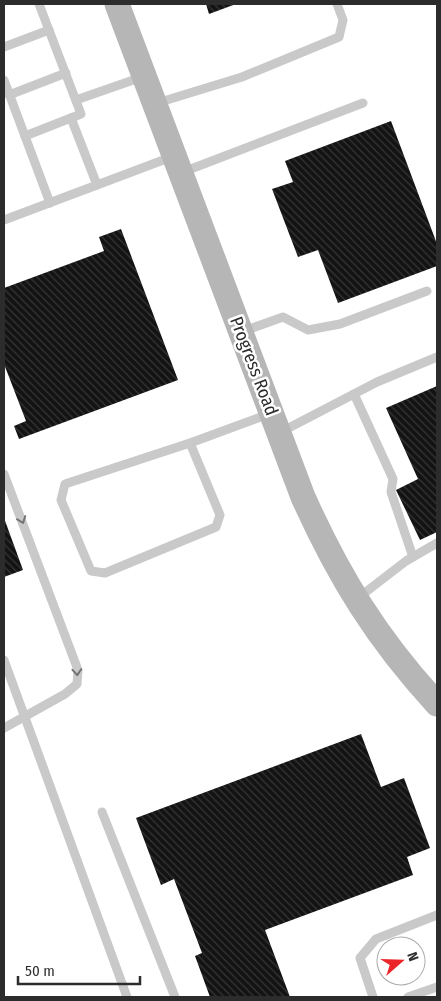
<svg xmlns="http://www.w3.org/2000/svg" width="441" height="1001" viewBox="0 0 441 1001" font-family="'Fira Sans Condensed',sans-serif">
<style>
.building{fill:url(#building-back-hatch)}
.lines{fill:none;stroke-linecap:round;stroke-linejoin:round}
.service{stroke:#c9c9c9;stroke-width:9}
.secondary{stroke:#b6b6b6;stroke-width:25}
.oneway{stroke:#737373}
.labels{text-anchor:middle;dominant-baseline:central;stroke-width:5;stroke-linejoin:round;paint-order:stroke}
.street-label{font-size:18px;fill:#2c2c2c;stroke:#fff}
</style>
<defs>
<pattern id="building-back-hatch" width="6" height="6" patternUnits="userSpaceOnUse" patternTransform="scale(1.25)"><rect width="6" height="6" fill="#131313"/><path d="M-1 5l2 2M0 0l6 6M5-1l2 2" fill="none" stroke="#363636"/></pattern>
</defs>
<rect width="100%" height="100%" fill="#fff"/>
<g class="building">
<path d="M206 4H236L209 14Z"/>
<path d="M391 121 437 244V266L338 303 318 250 298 257 272 189 293 182 285 161Z"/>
<path d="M121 229 178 380 19 439 14 426 26 421 4 364V288L104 251 99 237Z"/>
<path d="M437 386V532L420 540 396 490 418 479 386 408Z"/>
<path d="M4 518 23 570 4 577Z"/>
<path d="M361 734 381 787 404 778 430 848 407 857 413 875 265 930 290 997H210L195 956 202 953 174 879 161 885 136 818Z"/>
</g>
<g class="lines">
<g class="service">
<path d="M4 47 49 30"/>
<path d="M4 80 50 203"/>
<path d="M9 95 66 73"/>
<path d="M76 100 142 77"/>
<path d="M157 103 242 77 339 37 343 20 337 4"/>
<path d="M71 118 97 185"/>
<path d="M25 136 81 114 39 4"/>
<path d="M183 172 363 103"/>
<path d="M4 220 174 156"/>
<path d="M241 332 283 317 308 330 340 324 427 291"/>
<path d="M354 394 393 479 391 492 413 557"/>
<path d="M279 433 377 382 437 357"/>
<path d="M190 443 220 515 216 527 105 573 91 571 61 500 65 484 190 443 201 439 269 414"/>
<path d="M4 474 78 670 77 684 65 694 4 728"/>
<path d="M358 598 406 561 437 543"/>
<path d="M4 660 127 997"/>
<path d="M102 812 175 997"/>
<path d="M373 997 360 958 376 939 437 915"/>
<path d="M408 997 437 987"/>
</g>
<path class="secondary" d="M117 4 303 497C339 577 377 639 437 704"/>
</g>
<defs><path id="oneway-chevron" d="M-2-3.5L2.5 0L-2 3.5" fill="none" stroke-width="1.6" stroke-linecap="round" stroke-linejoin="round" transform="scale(1.25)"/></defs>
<g class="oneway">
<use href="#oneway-chevron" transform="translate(22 520) rotate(69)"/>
<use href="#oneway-chevron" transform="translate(77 672) rotate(86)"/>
</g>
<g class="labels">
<g class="street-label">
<text transform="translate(254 366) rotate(69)">Progress Road</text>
</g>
</g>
<rect width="441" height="1001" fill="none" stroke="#2c2c2c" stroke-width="10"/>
<g transform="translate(401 961) rotate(70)"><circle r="24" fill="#ffffff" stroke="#ababab"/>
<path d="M0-4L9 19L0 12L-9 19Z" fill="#ec2529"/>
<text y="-8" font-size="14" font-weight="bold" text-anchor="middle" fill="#2c2c2c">N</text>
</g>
<path d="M18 976v8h122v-8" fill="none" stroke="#2c2c2c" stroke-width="2.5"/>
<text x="25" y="976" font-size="15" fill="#2c2c2c" stroke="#ffffff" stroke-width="4" paint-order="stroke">50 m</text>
</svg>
